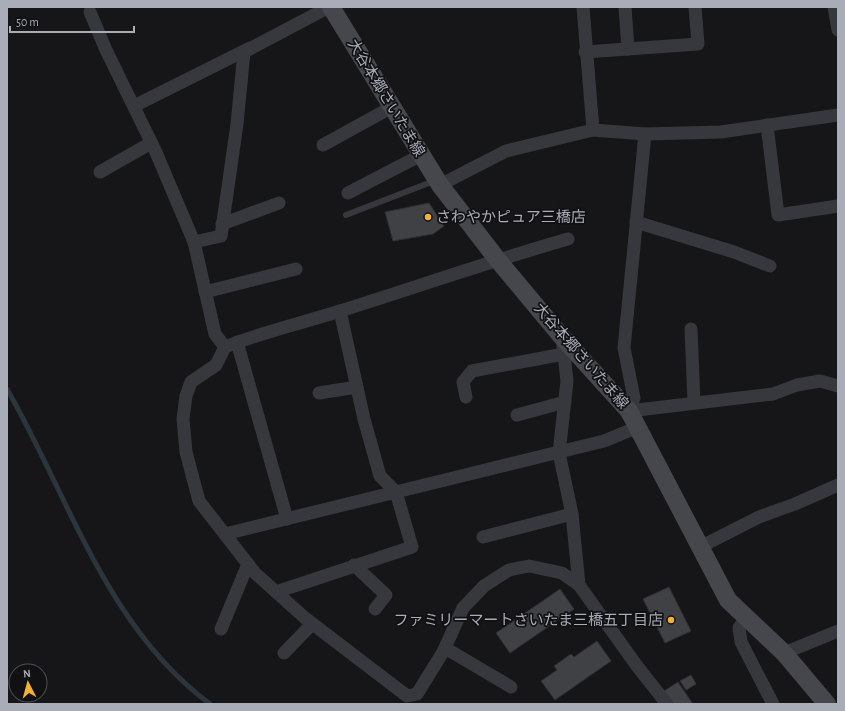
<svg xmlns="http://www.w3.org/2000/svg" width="845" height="711" viewBox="0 0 845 711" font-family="'Alegreya Sans','Noto Sans JP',sans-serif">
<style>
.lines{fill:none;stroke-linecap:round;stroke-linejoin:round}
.stream{stroke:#2c353c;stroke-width:5}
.building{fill:#404145;stroke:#303034}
.service{stroke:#37383d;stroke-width:6}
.minor{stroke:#37383d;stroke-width:13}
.secondary{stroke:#45474d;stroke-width:18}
.poi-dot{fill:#f2b134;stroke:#111113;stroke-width:1.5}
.labels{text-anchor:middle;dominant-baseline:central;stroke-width:3.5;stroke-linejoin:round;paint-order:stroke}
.street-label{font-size:15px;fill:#a8adb8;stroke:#111113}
.poi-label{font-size:15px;fill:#a8adb8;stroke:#111113;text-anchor:start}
</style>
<rect width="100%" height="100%" fill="#161618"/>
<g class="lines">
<path class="stream" d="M7 389C69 497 106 627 210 704"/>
</g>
<g class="building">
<path d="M429 203 444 226 433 234 393 241 385 212Z"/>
<path d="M669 587 691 631 665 643 643 599Z"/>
<path d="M560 589 574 609 510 653 496 633Z"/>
<path d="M597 641 611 661 555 700 541 681 557 670 554 666 571 654 574 657Z"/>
<path d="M691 675 696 684 686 690 680 681Z"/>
<path d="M678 682 693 704H673L664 691Z"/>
</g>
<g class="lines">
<path class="service" d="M346 215 434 181"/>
<g class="minor">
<path d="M329 7 244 52 237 124 221 236 194 242 215 334 225 347C262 332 302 323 340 311 416 287 491 261 568 239"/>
<path d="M583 7 593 130"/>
<path d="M625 7 628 49"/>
<path d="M834 7 838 30"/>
<path d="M90 12 106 50 155 150 194 242"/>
<path d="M585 52 698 44 695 7"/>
<path d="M134 106 250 48"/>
<path d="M767 125 778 215 838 206"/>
<path d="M645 134 624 348 634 398 629 411 773 394 797 385 820 381 838 386"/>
<path d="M323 145 392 107"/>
<path d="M100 172 151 143"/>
<path d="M440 185 506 151 593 130 645 134 721 132 838 115"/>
<path d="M348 193 421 155"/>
<path d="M636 222 734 252 770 266"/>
<path d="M222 224 279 203"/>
<path d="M205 292 296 269"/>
<path d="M340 311 364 419 380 476 396 492 604 441 638 427"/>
<path d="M691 329 694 402"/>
<path d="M562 337 567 381 559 453 572 514 579 585 637 666 667 704"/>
<path d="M237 342 287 519"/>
<path d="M225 347 216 365 191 382 186 396 183 419 186 452 199 501 255 573 305 618 407 696 417 694 443 652 463 608 484 586 509 570 529 566 562 573 579 585"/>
<path d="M319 393 357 387"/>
<path d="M466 397 463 382 472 371 564 354"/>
<path d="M517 415 565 402"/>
<path d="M225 534 396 492 412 547 276 592"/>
<path d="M483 537 572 514"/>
<path d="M700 547 759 517 795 504 838 485"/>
<path d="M354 565 386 595 375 609"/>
<path d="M746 617 739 628 741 642 773 704"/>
<path d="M221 629 248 564"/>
<path d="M445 648 511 687"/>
<path d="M284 653 312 624"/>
<path d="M784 653 838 631"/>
</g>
<path class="secondary" d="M331 7 440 185 497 259 562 337 629 411 728 600 784 653 827 704"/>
</g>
<g class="poi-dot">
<circle cx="428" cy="217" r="4"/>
<circle cx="671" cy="620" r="4"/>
</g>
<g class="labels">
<g class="street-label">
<text transform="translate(386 98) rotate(59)">大谷本郷さいたま線</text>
<text transform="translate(581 356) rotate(49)">大谷本郷さいたま線</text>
</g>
<g class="poi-label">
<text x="436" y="217">さわやかピュア三橋店</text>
<text x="663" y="620" text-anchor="end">ファミリーマートさいたま三橋五丁目店</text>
</g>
</g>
<rect width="845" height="711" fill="none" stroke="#a8adb8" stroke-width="16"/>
<g transform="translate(28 683) rotate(354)"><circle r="19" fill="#111113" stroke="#4d4f55"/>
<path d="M0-3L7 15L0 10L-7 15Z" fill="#f2b134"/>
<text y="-6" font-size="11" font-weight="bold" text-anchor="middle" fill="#a8adb8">N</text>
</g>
<path d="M10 26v6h124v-6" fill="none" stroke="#a8adb8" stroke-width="2"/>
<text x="16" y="26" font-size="12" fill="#a8adb8" stroke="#111113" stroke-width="3" paint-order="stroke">50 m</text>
</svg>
